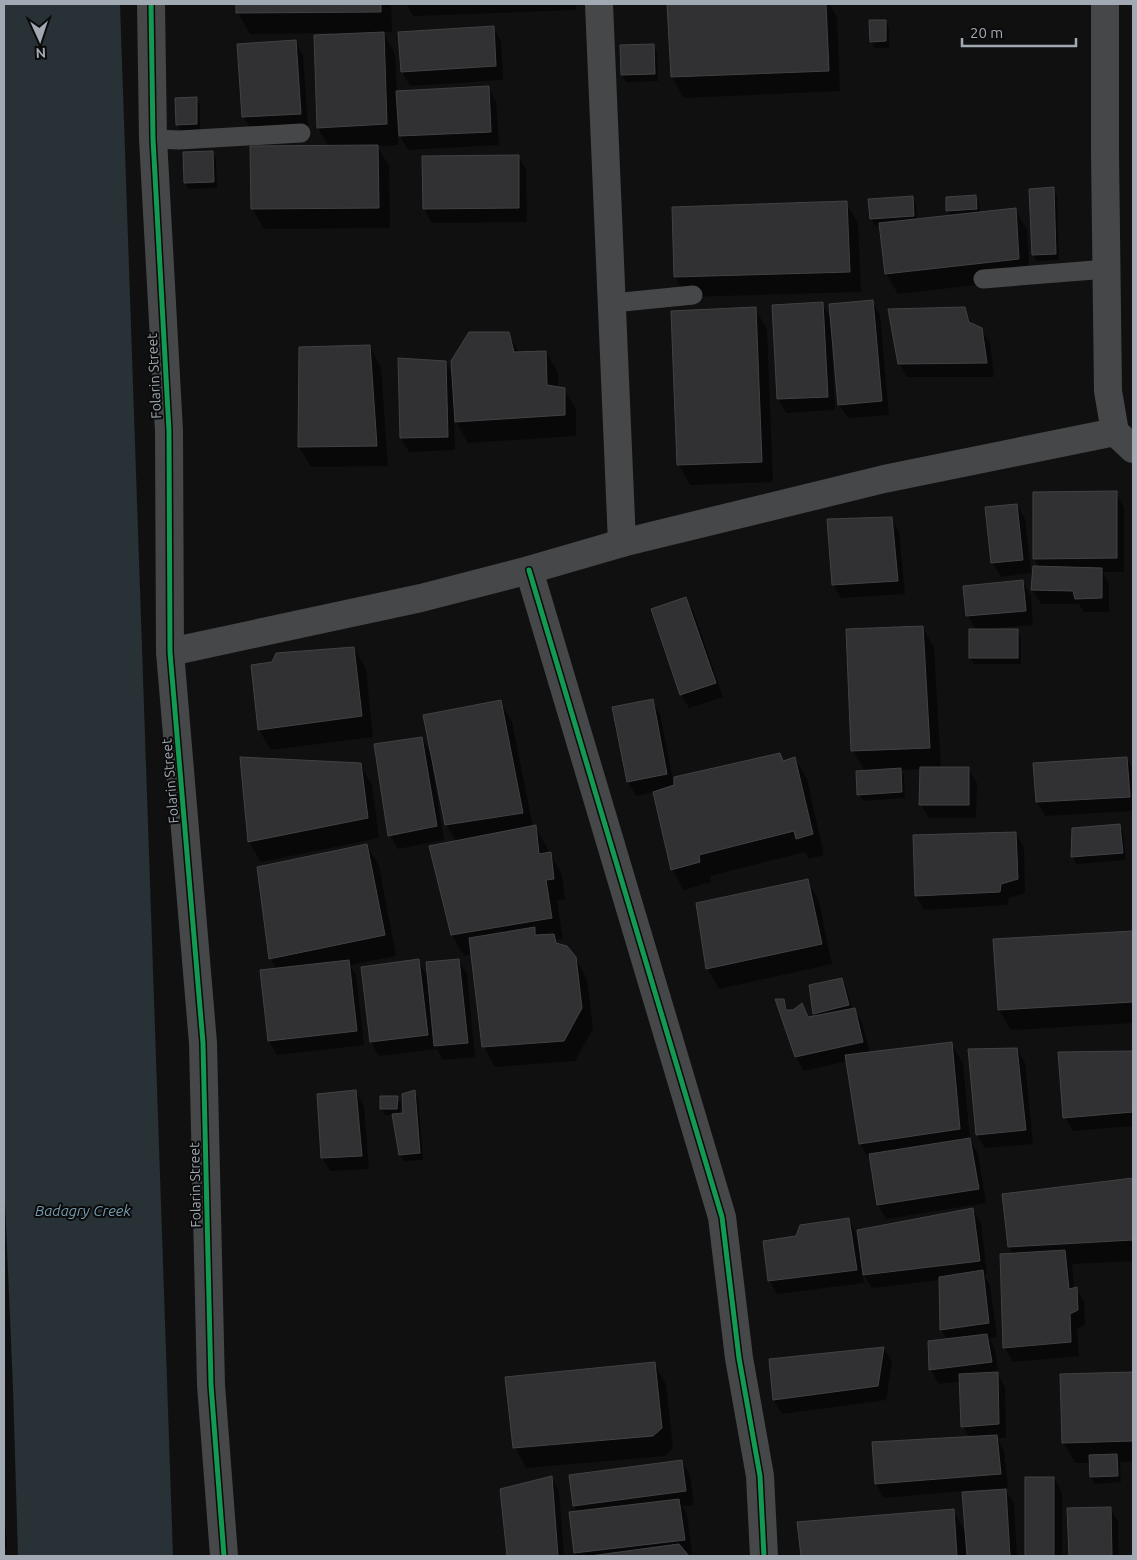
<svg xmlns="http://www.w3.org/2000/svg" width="1137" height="1560" viewBox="0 0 1137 1560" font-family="Ubuntu,sans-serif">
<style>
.water{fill:#283136}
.shadow{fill:#0007}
.building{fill:#313133;stroke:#404244}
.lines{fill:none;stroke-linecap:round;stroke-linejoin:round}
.service{stroke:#454749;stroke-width:19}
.minor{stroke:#454749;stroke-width:28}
.cycleway-casing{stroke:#0b0b0c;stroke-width:8}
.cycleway{stroke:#139951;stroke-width:5}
.labels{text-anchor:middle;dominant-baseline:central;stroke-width:4;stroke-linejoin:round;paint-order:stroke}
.street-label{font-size:14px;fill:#a1a9b2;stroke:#0b0b0c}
.water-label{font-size:15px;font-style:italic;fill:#779bae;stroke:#0b0b0c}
</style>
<rect width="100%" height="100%" fill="#101011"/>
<path class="water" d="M4 4H120L173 1556H18L13 1388 4 1178Z"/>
<g class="shadow">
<path d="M238 4H391L392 32H383L395 54 397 92 488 88 496 101 499 145 408 150 398 133V145L377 146 389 166 390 228 264 229 252 208 328 146 318 128 334 33 250 34 238 13Z"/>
<path d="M406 4H576V10L413 16Z"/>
<path d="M669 4H829L837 18 840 91 684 98 672 77Z"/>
<path d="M885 21 889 28V48H875L871 41Z"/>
<path d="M493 27 501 41 503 80 410 86 402 72 399 33Z"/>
<path d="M295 41 303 55 308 127 251 130 243 116Z"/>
<path d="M653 45 657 52 658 81 626 82 622 75 621 46Z"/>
<path d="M196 98 200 105V130L181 131 177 124Z"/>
<path d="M212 153 216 159 217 188 189 189 185 183Z"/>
<path d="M518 156 526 170 527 222 432 223 424 209Z"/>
<path d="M1053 189 1057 195 1059 260 1037 261 1033 255Z"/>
<path d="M912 197 916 204 917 220 951 216 948 211 947 198 975 197 979 203 980 213 1015 209 1027 230 1030 279 898 294 886 273 880 225 875 226 871 219Z"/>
<path d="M846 203 858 223 861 292 687 297 675 277Z"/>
<path d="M872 301 880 315 889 415 848 418 839 405 834 346H832L835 410 786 413 778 399 822 303 831 319Z"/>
<path d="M964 308 973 325 981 329 990 343 994 377H907L899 363Z"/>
<path d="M755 309 767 329 773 482 690 485 678 464Z"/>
<path d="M508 333 519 353 546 352 558 372V388L564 389 576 409V436L468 443 454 418 455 450 409 452 401 438 445 362 454 377Z"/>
<path d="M370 347 381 367 388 466 311 467 299 447Z"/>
<path d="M1116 493 1124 507V572H1103L1109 583V612H1084L1079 604H1041L1033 590 1039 567 1034 559Z"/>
<path d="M1017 505 1025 519 1031 573 1001 577 993 563Z"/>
<path d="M891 518 899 532 905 594 841 598 833 584Z"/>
<path d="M1023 582 1031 596 1033 625 997 628V630H1017L1021 637V664H974L970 658 976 630 968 616 965 587Z"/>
<path d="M686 599 694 613 723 697 689 708 681 694Z"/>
<path d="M922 627 934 647 941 769H968L977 783 976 818H929L921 804V769L900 770 904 776 905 798 863 801 859 794 865 772 853 750Z"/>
<path d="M354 648 366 669 373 737 271 750 259 730Z"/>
<path d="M652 701 660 714 674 785 779 754 784 762 795 758 807 779 824 855 809 859 805 852 710 876 711 882 684 890 672 869 654 792 636 796 628 782Z"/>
<path d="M500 702 512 722 533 827 535 826 547 847 548 854H550L562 874 565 900H557L563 939 556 940 558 945 575 957 587 979 593 1029 575 1061 495 1067 484 1047 472 954 464 956 452 935 431 847 456 842 446 824 434 766H432L444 840 398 849 390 835 422 738 432 756Z"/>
<path d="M241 758 360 764 372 785 379 838 261 862 249 842Z"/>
<path d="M1127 758 1133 770V811L1045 816 1037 802 1035 764Z"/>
<path d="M1119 825 1123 832 1126 860 1076 864 1073 857 1074 829Z"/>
<path d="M1016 834 1024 848 1025 893 1009 898 1007 905 924 910 916 896Z"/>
<path d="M367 846 379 866 396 956 350 965 356 975 364 1045 277 1055 269 1041 276 969 270 958Z"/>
<path d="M807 881 819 901 832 964 719 989 707 968Z"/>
<path d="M1133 933V1023L1011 1030 999 1010 995 940Z"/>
<path d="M459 960 467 974 475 1057 443 1060 437 1049 379 1056 371 1042 418 961 429 979Z"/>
<path d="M842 979 846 986 852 1010 854 1009 862 1023 870 1053 951 1043 963 1064 970 1140 978 1154 986 1203 886 1219 878 1205 872 1165 860 1143 847 1061 804 1071 796 1057 783 1000 789 1011H794L802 1005 809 1018 816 1017 814 1013Z"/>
<path d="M1017 1049 1025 1063 1033 1144 985 1148 977 1135Z"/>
<path d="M1059 1053H1133V1126L1073 1131 1065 1117Z"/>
<path d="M356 1092 364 1106 369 1169 330 1171 322 1158Z"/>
<path d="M414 1092 418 1098 423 1160 404 1161 400 1155 394 1115H385L381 1108 397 1098 401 1104 400 1114H404Z"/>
<path d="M1133 1179V1261L1072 1264 1074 1289H1076L1084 1302 1085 1325 1077 1328 1079 1356 1013 1362 1005 1348 1001 1256 1013 1255 1009 1247 1004 1195Z"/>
<path d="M973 1209 981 1223 987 1274 984 1275 990 1285 997 1337 989 1338 995 1349 999 1376 1005 1387 1006 1438H997L1004 1451 1008 1488H1004L1014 1504 1017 1556H802L799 1523 953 1510 966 1533 963 1491 884 1498 876 1484 970 1438 963 1426 961 1381 939 1384 931 1370 947 1340 941 1329 940 1280 872 1288 862 1272 864 1283 777 1294 769 1280 797 1237 848 1219 856 1233 860 1255Z"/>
<path d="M884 1348 892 1362 886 1400 782 1414 774 1400 771 1361Z"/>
<path d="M654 1364 666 1384 673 1449 665 1456 526 1468 515 1447Z"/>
<path d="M1133 1373V1461L1120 1462 1121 1482 1095 1484 1091 1477 1090 1463H1075L1063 1442 1061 1375Z"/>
<path d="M682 1462 690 1475 694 1505 682 1506 687 1514 692 1554 686 1555 688 1556H577L575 1553 577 1512 574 1506 570 1476Z"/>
<path d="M551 1477 559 1491 564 1556H508L501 1490Z"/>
<path d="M1054 1478 1062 1492V1556H1027Z"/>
<path d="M4 1501 7 1548H4Z"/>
<path d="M1110 1508 1118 1522 1119 1556H1070L1069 1509Z"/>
</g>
<g class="building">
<path d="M236 4H381V12L236 13Z"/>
<path d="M667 4H826L829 71 671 77Z"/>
<path d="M869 20H886V41L870 42Z"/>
<path d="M494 26 496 66 401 72 398 32Z"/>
<path d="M384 32 387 124 317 128 314 35Z"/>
<path d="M296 40 301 114 242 117 237 44Z"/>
<path d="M654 44 655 74 621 75 620 45Z"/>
<path d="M489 86 491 132 399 136 396 91Z"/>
<path d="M197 97V124L176 125 175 98Z"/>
<path d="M378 145 379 208 251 209 250 146Z"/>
<path d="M213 151 214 182 184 183 183 152Z"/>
<path d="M519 155V208L423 209 422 156Z"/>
<path d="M1054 187 1056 254 1032 255 1029 189Z"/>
<path d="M976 195 977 209 946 211V197Z"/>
<path d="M913 196 914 216 870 219 868 199Z"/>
<path d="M847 201 850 272 674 277 672 207Z"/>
<path d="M1016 208 1019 259 885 274 879 223Z"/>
<path d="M873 300 882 401 838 405 829 304Z"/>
<path d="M823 302 828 397 777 399 772 305Z"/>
<path d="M756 307 762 462 677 465 671 311Z"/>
<path d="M965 307 969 322 982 328 987 363 898 364 888 309Z"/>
<path d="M469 332H509L514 352 546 351 547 385 565 388V415L455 422 451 361Z"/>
<path d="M370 345 377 446 298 447 299 347Z"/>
<path d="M398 358 446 361 448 437 400 438Z"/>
<path d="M1117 491V558L1033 559V492Z"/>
<path d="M1017 504 1023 560 991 563 985 507Z"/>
<path d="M892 517 898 581 832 585 827 519Z"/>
<path d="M1033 566 1102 568V598L1075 599 1073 591 1031 590Z"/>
<path d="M1023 580 1026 611 966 616 963 586Z"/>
<path d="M686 597 716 683 680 695 651 609Z"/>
<path d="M923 626 930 748 851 751 846 629Z"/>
<rect x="969" y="629" width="49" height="29"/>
<path d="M354 647 362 716 258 730 251 665 272 662 276 653Z"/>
<path d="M653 699 667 774 627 782 612 707Z"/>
<path d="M501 700 523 813 445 825 423 715Z"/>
<path d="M422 737 437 826 388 836 374 744Z"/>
<path d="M780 753 783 761 795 757 813 834 796 839 794 831 699 855 700 862 671 870 653 792 674 785V777Z"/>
<path d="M240 757 361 763 368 818 248 842Z"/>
<path d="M1127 757 1130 797 1036 802 1033 763Z"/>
<path d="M920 767H969V805H919Z"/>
<path d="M901 768 902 792 857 795 856 771Z"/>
<path d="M1120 824 1123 853 1071 857 1072 828Z"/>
<path d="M536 825 539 854 551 852 554 879 546 880 552 918 451 935 429 846Z"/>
<path d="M1016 832 1018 879 1001 884 1000 892 915 896 913 835Z"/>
<path d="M367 844 385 935 269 959 257 867Z"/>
<path d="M808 879 822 944 706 969 696 903Z"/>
<path d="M535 927V935L554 934 556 943 567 946 576 957 582 1008 564 1041 482 1047 469 938Z"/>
<path d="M1133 931V1002L998 1010 993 939Z"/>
<path d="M419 959 428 1035 370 1042 361 967Z"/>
<path d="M459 959 468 1043 434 1046 426 962Z"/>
<path d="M349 960 357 1031 268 1041 260 970Z"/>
<path d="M842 978 849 1005 813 1014 809 985Z"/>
<path d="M775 999H784L786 1010H793L802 1003 808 1017 855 1008 863 1042 795 1057Z"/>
<path d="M952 1042 960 1129 859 1144 845 1055Z"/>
<path d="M1017 1048 1026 1130 976 1135 968 1049Z"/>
<path d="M1133 1051V1112L1063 1118 1058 1052Z"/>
<path d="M356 1090 362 1156 321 1158 317 1094Z"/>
<path d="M415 1090 420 1153 399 1155 392 1114 403 1113 402 1094Z"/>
<path d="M380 1096H398L397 1109H380Z"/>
<path d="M970 1138 979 1189 877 1205 869 1154Z"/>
<path d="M1133 1178V1240L1008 1247 1002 1194Z"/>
<path d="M973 1208 980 1261 863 1275 857 1230Z"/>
<path d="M849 1218 857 1270 768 1281 763 1241 796 1236 800 1225Z"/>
<path d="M1065 1250 1069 1289 1077 1287 1078 1310 1070 1314 1071 1342 1003 1348 1000 1254Z"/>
<path d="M983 1270 989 1323 940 1330 939 1277Z"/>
<path d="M987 1334 992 1362 929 1370 928 1341Z"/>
<path d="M884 1347 878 1386 773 1400 769 1359Z"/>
<path d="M655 1362 662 1428 653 1436 513 1448 505 1377Z"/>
<path d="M998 1372 999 1424 961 1427 959 1374Z"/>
<path d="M1133 1372V1441L1062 1443 1060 1374Z"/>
<path d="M997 1435 1001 1474 875 1484 872 1442Z"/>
<path d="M1117 1454 1118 1476 1090 1477 1089 1455Z"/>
<path d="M682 1460 686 1491 573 1506 569 1475Z"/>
<path d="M552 1476 558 1556H507L500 1489Z"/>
<rect x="1025" y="1477" width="29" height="79"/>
<path d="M1006 1489 1010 1556H967L962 1492Z"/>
<path d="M679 1499 685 1540 574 1553 569 1512Z"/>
<path d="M1111 1507 1112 1556H1069L1067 1508Z"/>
<path d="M954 1509 957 1556H801L797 1522Z"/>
<path d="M679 1544 689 1556H590Z"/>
</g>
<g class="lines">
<g class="service">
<path d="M153 139 179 140 301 133"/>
<path d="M983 279 1107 269"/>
<path d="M613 303 693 295"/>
</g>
<g class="minor">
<path d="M151 4 153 139 169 431 170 652 203 1043 211 1385 224 1556"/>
<path d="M599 4 622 543"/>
<path d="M1105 4V153L1108 391 1115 432 1133 449"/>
<path d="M529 570 722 1217 739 1358 760 1476 764 1556"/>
<path d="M170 652 421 598 529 570 622 543 884 479 1115 432"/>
</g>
<g class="cycleway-casing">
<g id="cycleway">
<path d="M151 4 153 139 169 431 170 652 203 1043 211 1385 224 1556"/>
<path d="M529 570 722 1217 739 1358 760 1476 764 1556"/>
</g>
</g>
<use href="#cycleway" class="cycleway"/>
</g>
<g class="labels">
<g class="street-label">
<text transform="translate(154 376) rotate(-93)">Folarin Street</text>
<text transform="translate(170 781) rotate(-95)">Folarin Street</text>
<text transform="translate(195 1185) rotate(-91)">Folarin Street</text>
</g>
<g class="water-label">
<text x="83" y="1210">Badagry Creek</text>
</g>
</g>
<rect width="1137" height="1560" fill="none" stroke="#a1a9b2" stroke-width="10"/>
<g transform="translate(40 40) rotate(177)" stroke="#0b0b0c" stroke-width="4" paint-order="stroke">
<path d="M0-4L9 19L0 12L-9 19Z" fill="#a1a9b2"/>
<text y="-8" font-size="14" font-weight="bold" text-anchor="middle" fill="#a1a9b2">N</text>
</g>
<path d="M962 38v8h114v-8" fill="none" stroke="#a1a9b2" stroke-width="2.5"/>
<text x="970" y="38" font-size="15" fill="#a1a9b2" stroke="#0b0b0c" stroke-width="4" paint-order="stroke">20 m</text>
</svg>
